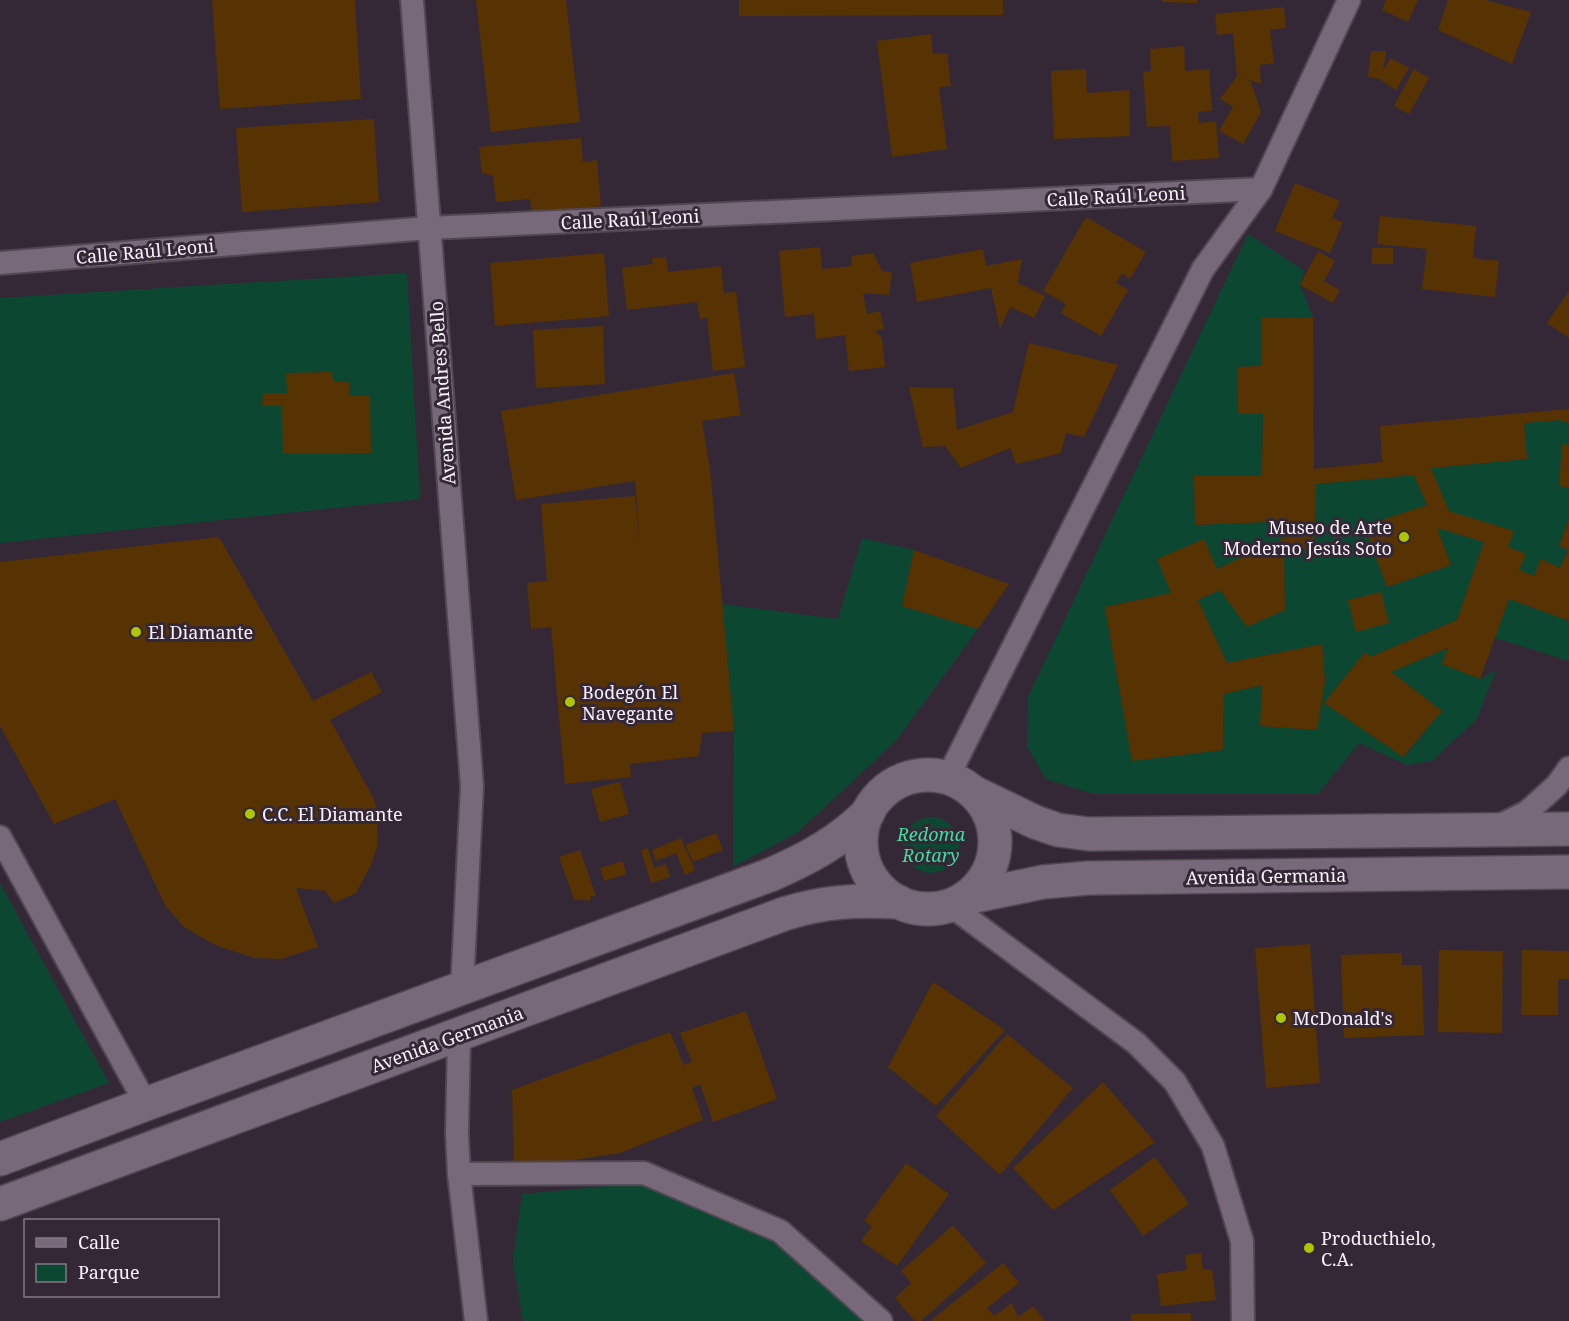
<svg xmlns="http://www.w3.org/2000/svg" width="1569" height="1321" viewBox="0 0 1569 1321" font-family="'Noto Serif',serif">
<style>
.green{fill:#0c4831}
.building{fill:#573304}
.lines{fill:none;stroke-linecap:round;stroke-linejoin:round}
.street-casing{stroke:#514752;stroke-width:26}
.secondary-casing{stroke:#514752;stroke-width:36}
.street{stroke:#776979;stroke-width:22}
.secondary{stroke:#776979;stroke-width:33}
.poi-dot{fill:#afc504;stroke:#342836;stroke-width:2}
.labels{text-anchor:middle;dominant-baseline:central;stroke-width:6;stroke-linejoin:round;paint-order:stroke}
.street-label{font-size:18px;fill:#f9f1fa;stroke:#342836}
.poi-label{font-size:18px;fill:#f9f1fa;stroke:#342836;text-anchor:start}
.park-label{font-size:18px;font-style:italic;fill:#3fdd9e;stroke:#342836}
</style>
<rect width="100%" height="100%" fill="#342836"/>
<g class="green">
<path d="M1248 234 1304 271 1300 285 1313 318 1262 317V366L1237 367 1238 413 1263 414 1262 476H1194L1195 525 1289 521V536L1171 593 1105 607 1132 760 1223 750 1224 694 1262 685 1260 726 1317 730 1325 682 1322 644 1227 663 1198 600 1220 590 1247 626 1285 610 1284 556 1314 546 1316 484 1414 475 1427 505 1365 526 1387 587 1451 565 1437 528 1484 542 1457 620 1370 657 1365 652 1324 703 1404 757 1442 711 1391 672 1448 648 1442 664 1480 679 1496 670 1477 719 1432 761 1407 765 1359 743 1318 794H1093L1046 779 1027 747 1028 697Z"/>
<path d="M407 273 420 499 0 543V298Z"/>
<path d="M1559 420 1569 423V445H1562L1559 485 1569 488V519L1559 545 1568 550 1560 568 1541 559 1534 576 1519 570 1526 554 1508 547 1449 511 1431 468 1527 459 1524 423Z"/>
<path d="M862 538 914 550 902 606 978 629 896 741 798 832 733 867 734 731 722 604 838 619Z"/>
<path d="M1509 599 1569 621V661L1495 638Z"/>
<circle cx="931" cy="845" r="28"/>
<path d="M0 883 109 1083 0 1122Z"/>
<path d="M662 1181 780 1231 881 1321H523L513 1261 522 1194Z"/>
</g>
<g class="building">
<path d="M212 0H355L361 99 220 109Z"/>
<path d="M476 0H566L580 122 491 132Z"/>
<path d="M739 0H1003V15L739 16Z"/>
<path d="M1162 0H1197V3L1162 2Z"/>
<path d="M1386 0H1418L1408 22 1382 10Z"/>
<path d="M1448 0H1485L1531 12 1512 64 1438 30Z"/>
<path d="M1284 7 1286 28 1270 30 1274 63 1260 65 1261 84 1243 78 1251 82 1261 112 1243 144 1219 131 1233 107 1220 99 1237 76 1233 33 1217 35 1215 14Z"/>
<path d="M931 34 933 54 947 53 951 86 939 87 947 149 892 157 877 41Z"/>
<path d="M1184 46 1185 71 1209 69 1212 111 1198 112 1199 123 1216 121 1219 158 1172 161 1170 126 1147 127 1143 72 1151 71 1150 49Z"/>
<path d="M1371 51H1386L1383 71 1391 58 1409 68 1396 90 1379 79 1368 77Z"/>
<path d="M1086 69 1087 93 1129 90 1130 136 1054 139 1051 71Z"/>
<path d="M1414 69 1429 78 1409 114 1394 106Z"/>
<path d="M374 119 379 202 242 212 236 128Z"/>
<path d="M581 138 583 162 597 160 601 206 532 213 530 199 496 202 493 176 482 173 479 147Z"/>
<path d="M1295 183 1340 201 1332 218 1343 222 1330 253 1275 231Z"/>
<path d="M1380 216 1476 226 1473 258 1499 261 1495 297 1422 289 1427 249 1377 244Z"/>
<path d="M1086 217 1146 252 1130 279 1122 274 1116 283 1128 290 1101 336 1061 313 1066 304 1043 291Z"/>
<path d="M820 247 822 269 852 266 851 256 873 253 882 271 892 272 889 295 863 293 867 314 880 311 884 329 875 331 882 338 885 367 849 371 845 335 816 339 814 314 785 317 779 251Z"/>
<path d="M1372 248H1393V264H1371Z"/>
<path d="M983 249 986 266 1022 259 1018 283 1045 296 1034 318 1010 307 1000 329 991 288 917 302 910 263Z"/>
<path d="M1318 251 1335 261 1324 281 1340 290 1333 303 1300 285Z"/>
<path d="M604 253 609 316 495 326 490 263Z"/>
<path d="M666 257 668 272 721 266 724 293 736 292 745 367 713 371 707 318 700 319 697 302 627 310 622 268 653 264 652 258Z"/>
<path d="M1569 291V338L1547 323Z"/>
<path d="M1262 317 1313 318 1314 469 1382 462 1380 426 1569 409V423L1559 420 1524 423 1527 459 1431 468 1449 511 1514 531 1508 547 1526 554 1519 570 1534 576 1541 559 1560 568 1568 550 1559 546 1569 519V621L1509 599 1480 679 1442 664 1448 648 1391 672 1442 711 1403 757 1324 703 1365 652 1370 657 1457 620 1484 542 1437 528 1451 565 1387 587 1364 526 1427 505 1414 475 1316 484 1314 546 1284 556 1285 610 1247 627 1220 590 1198 600 1227 663 1322 644 1325 682 1317 730 1260 726 1262 685 1224 694 1223 750 1132 761 1105 607 1171 593 1157 559 1204 539 1217 569 1289 536V521L1195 525 1194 476H1262L1263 414H1238L1237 367 1262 366Z"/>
<path d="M603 326 605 384 536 388 533 330Z"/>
<path d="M1029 343 1118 365 1084 437 1066 433 1061 453 1016 464 1010 448 961 468 945 446 923 447 909 387 953 388 957 430 1013 412Z"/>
<path d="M331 372 334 382H349V396H370L371 453 283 454 282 406H262L263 393H287L286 373Z"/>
<path d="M734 373 741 415 702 421 710 469 734 731 702 733 699 756 630 764 631 777 565 784 551 627 531 629 527 583 547 581 541 504 635 496 640 544 635 481 516 500 501 411Z"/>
<path d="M1562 444 1569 445V488L1559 486Z"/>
<path d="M219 537 313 701 371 672 382 692 330 720 374 799 378 814 377 847 372 863 356 893 334 903 325 891 296 888 318 947 281 959 254 958 215 945 184 927 165 905 115 799 54 824 0 726V562Z"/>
<path d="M914 550 1009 584 978 629 902 606Z"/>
<path d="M1381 592 1389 623 1356 632 1348 600Z"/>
<path d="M620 782 629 814 600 822 591 789Z"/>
<path d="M716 833 723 850 693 862 686 845Z"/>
<path d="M681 838 695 870 685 875 676 853 656 861 652 850Z"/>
<path d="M648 848 654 868 666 864 670 877 651 883 641 850Z"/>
<path d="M580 850 596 896H591L590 901 574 899 559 857Z"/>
<path d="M623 861 626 874 604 881 600 868Z"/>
<path d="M1310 944 1320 1083 1266 1088 1255 948Z"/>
<path d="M1439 950 1503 951 1502 1033 1438 1032Z"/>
<path d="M1522 950 1569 951V979H1558V1015H1521Z"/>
<path d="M1402 953V965H1422L1424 1035 1344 1038 1341 955Z"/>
<path d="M933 982 1005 1030 936 1106 888 1067Z"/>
<path d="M746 1011 777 1099 713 1122 700 1084 692 1088 703 1120 620 1153 514 1169 512 1090 670 1032 684 1065 692 1062 680 1033Z"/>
<path d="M1007 1034 1073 1088 1000 1175 936 1116Z"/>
<path d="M1103 1082 1155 1142 1053 1210 1013 1168Z"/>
<path d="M1155 1157 1189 1204 1143 1236 1110 1190Z"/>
<path d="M906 1163 949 1194 897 1266 861 1241 872 1226 864 1221Z"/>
<path d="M953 1225 986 1263 921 1321H915L895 1298 911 1283 901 1271Z"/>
<path d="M1201 1253 1203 1270 1212 1269 1216 1300 1161 1306 1157 1274 1187 1270 1185 1255Z"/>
<path d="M1003 1263 1019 1283 987 1308 994 1316 1012 1303 1018 1317 1033 1306 1045 1321H930Z"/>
<path d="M1191 1313V1321H1131V1314Z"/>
</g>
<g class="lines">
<g class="street-casing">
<g id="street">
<path d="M412 0 472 786 462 989"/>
<path d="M0 263 429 228 1261 189"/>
<path d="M947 779 1203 269 1261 189 1349 0"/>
<path d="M1497 827 1527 812 1557 785 1569 768"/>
<path d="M0 837 146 1104"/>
<path d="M950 905 1136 1043 1175 1082 1213 1146 1242 1241 1243 1321"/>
<path d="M459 1034 457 1133 459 1174 476 1321"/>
<path d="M459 1174 644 1173 780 1231 881 1321"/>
</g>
</g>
<g class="secondary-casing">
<g id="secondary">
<circle cx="928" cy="842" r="67"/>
<path d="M973 792 1035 822 1058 830 1089 834 1569 829"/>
<path d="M965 898 1043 882 1089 878 1569 872"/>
<path d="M0 1159 146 1104 770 875C807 859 839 842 868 813"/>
<path d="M0 1204 784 914C825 901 857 900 899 902"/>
</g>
</g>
<use href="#street" class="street"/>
<use href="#secondary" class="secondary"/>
</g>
<g class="poi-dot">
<circle cx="1404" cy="537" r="6"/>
<circle cx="136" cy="632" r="6"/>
<circle cx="570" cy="702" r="6"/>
<circle cx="250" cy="814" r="6"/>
<circle cx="1281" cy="1018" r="6"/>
<circle cx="1309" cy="1248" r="6"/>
</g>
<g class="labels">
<g class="street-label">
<text transform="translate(1116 196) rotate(-3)">Calle Raúl Leoni</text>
<text transform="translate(630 219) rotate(-3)">Calle Raúl Leoni</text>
<text transform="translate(145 251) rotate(-5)">Calle Raúl Leoni</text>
<text transform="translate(442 393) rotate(-94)">Avenida Andres Bello</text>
<text transform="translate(1266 876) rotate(-1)">Avenida Germania</text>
<text transform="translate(447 1039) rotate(-20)">Avenida Germania</text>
</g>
<g class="poi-label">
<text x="1392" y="527" text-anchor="end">Museo de Arte<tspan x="1392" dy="21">Moderno Jesús Soto</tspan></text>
<text x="148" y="632">El Diamante</text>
<text x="582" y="692">Bodegón El<tspan x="582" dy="21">Navegante</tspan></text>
<text x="262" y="814">C.C. El Diamante</text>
<text x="1293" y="1018">McDonald's</text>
<text x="1321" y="1238">Producthielo,<tspan x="1321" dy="21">C.A.</tspan></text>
</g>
<g class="park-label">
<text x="931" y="834">Redoma<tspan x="931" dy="21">Rotary</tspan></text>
</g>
</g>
<rect x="24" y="1219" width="195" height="78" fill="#342836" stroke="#837884" stroke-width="1.5"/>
<rect x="36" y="1238" width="30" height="9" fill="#776979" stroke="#837884" stroke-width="1.5"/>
<text x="78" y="1249" font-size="18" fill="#f9f1fa">Calle</text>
<rect x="36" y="1264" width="30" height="18" fill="#0c4831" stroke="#837884" stroke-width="1.5"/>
<text x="78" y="1279" font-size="18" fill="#f9f1fa">Parque</text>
</svg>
